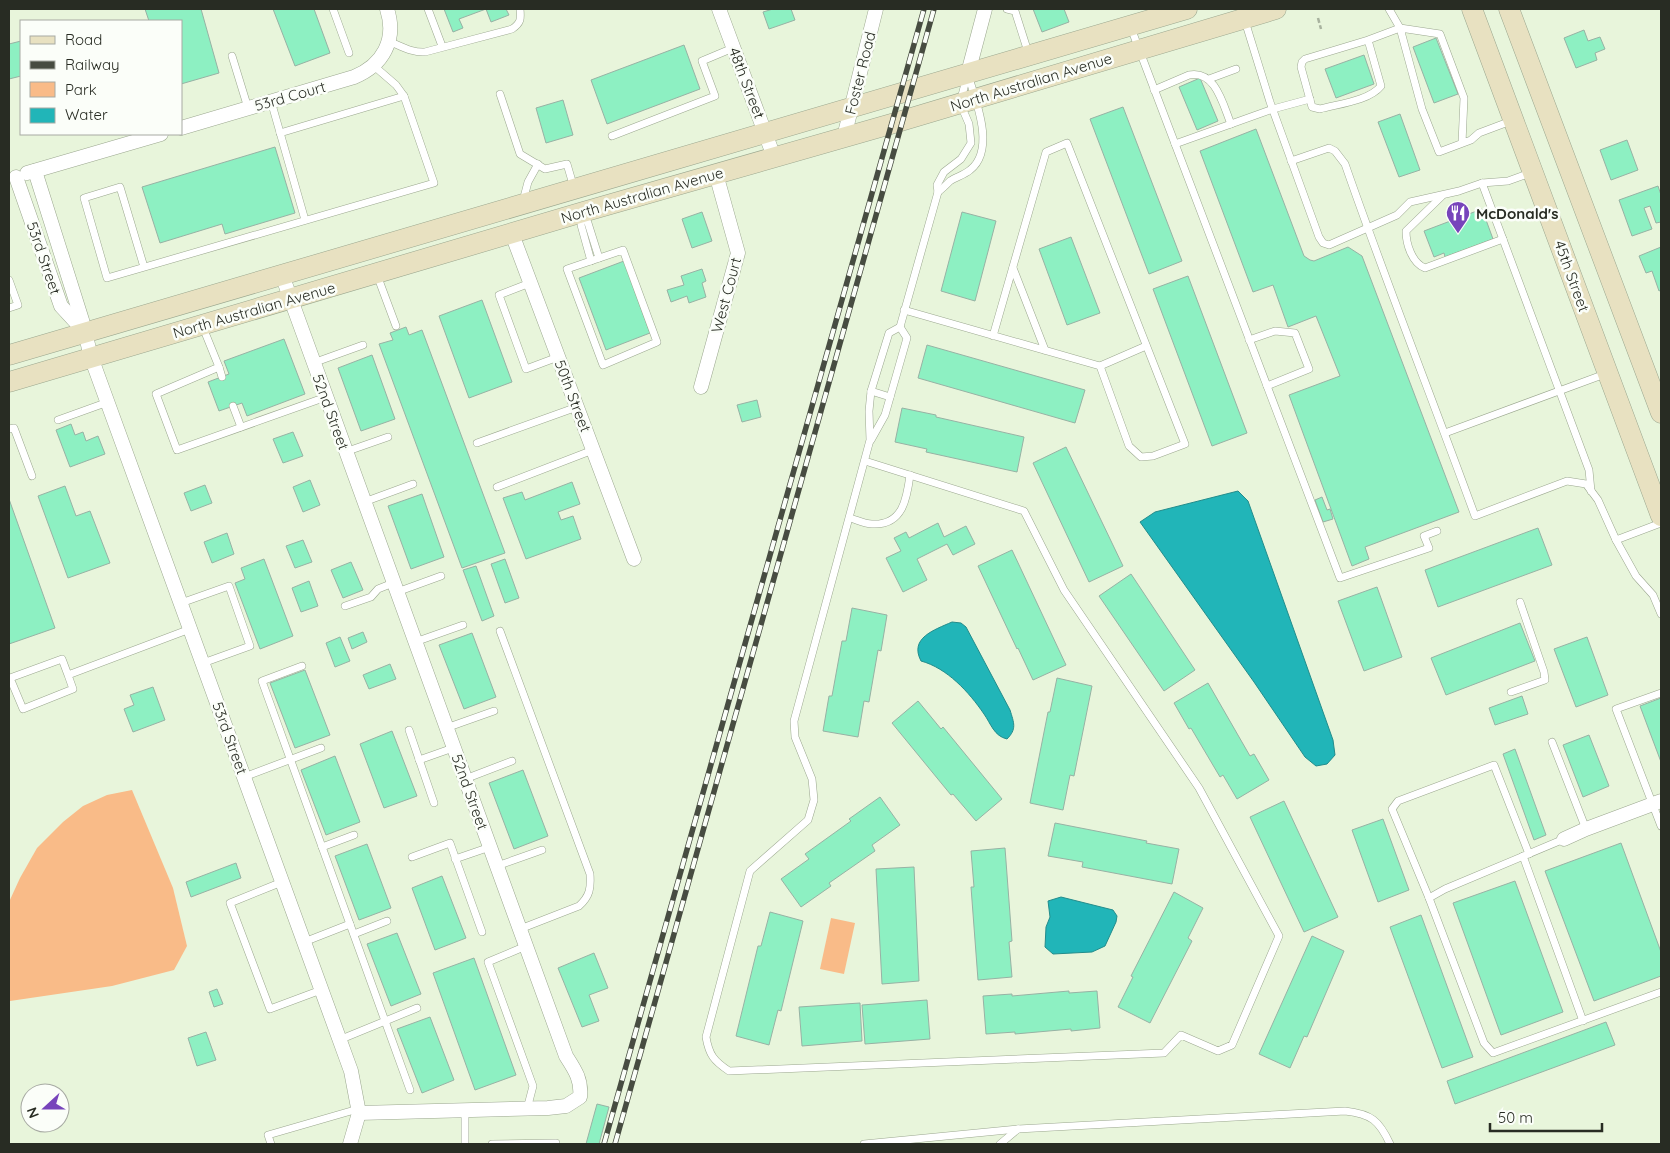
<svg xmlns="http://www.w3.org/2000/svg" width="1670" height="1153" viewBox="0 0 1670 1153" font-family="Quicksand,sans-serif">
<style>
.green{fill:#f9bb88}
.water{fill:#21b5b8;stroke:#238c8b}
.building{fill:#8df0c2;stroke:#97b2a4}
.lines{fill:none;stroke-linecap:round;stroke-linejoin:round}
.service-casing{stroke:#9ba78f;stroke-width:8}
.minor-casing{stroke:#9ba78f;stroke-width:15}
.secondary-casing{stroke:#9ba78f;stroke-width:21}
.path{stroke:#a8b29e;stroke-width:2.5;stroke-dasharray:5 2.5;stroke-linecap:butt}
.service{stroke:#fff;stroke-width:7}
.minor{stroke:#fff;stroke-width:14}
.secondary{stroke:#e8e1c1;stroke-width:20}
.rail-casing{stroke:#474c41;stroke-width:5.5}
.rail{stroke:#fbfef9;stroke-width:4;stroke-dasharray:11;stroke-linecap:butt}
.labels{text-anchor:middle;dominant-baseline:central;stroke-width:5;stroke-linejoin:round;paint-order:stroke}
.street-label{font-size:15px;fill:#282c23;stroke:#fbfef9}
.poi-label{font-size:15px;font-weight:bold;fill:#282c23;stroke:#fbfef9;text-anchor:start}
</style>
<rect width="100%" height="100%" fill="#e8f5db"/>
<g class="green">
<path d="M132 790 173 888 187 946 174 970 112 986 10 1001 9 994V902L20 878 37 848 63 822 83 806 107 795Z"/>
<path d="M831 918 855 923 844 974 820 969Z"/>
</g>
<g class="water">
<path d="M1238 491 1248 501 1333 740 1335 755 1327 764 1316 766 1305 757 1254 682 1140 522 1155 512Z"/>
<path d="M952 622 961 623 966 627 1010 710C1014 723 1017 729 1007 739 994 736 991 724 984 714 969 692 947 668 921 661 909 638 934 630 952 622Z"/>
<path d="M1061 897 1113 910 1117 916 1116 922 1105 946 1092 952 1053 954 1045 947 1046 927 1050 917 1048 901Z"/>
</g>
<g class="building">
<path d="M145 9H201L219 73 181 84V21H149Z"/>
<path d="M273 9H314L330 53 295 66Z"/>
<path d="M444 9H506L509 15 491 22 486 9 459 19 463 28 453 32Z"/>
<path d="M773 9H791L795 20 769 29 763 12Z"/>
<path d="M1033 9H1064L1069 22 1042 32Z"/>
<path d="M1584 30 1588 41 1600 37 1605 49 1595 53 1597 60 1576 68 1564 38Z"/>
<path d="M1436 38 1458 94 1434 103 1413 47Z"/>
<path d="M21 41V76L9 79V44Z"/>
<path d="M684 45 700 89 607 124 591 80Z"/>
<path d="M1364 55 1374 84 1336 98 1325 69Z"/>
<path d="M1200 78 1218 121 1197 130 1179 87Z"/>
<path d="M563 100 573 135 546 143 536 108Z"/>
<path d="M1123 107 1182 261 1149 274 1090 119Z"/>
<path d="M1400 114 1420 170 1399 177 1378 122Z"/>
<path d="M1256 129 1304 256 1310 260 1314 261 1348 247 1362 256 1459 512 1365 547 1369 559 1352 566 1289 395 1340 376 1316 316 1288 327 1273 285 1253 292 1200 151Z"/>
<path d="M1627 140 1638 170 1611 180 1600 150Z"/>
<path d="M275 147 295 213 225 234 222 224 160 243 142 187Z"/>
<path d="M1658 186 1661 195V222L1656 223 1650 206 1644 208 1652 229 1632 236 1619 200Z"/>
<path d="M1482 209 1493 239 1445 257 1444 253 1434 257 1424 231Z"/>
<path d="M702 212 712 241 692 248 682 219Z"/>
<path d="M962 212 996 221 975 301 941 291Z"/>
<path d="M1071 237 1100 313 1067 325 1039 249Z"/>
<path d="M1661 247V290L1659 291 1652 271 1646 273 1639 256Z"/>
<path d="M624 261 650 333 606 350 579 278Z"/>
<path d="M702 269 706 281 702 283 706 297 689 303 687 296 671 302 667 290 684 285 681 276Z"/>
<path d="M1188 276 1247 433 1212 446 1153 289Z"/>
<path d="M482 300 512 382 469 398 439 316Z"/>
<path d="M406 327 409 335 422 330 505 553 462 568 379 344 393 340 390 333Z"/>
<path d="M284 339 305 394 247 416 242 403 219 411 208 382 229 374 224 361Z"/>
<path d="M927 345 1085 390 1075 423 918 378Z"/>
<path d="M372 355 395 419 361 431 338 368Z"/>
<path d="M757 400 761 417 742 422 737 405Z"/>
<path d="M902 408 936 415V417L1024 437 1017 472 926 452 927 449 895 442Z"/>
<path d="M71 424 75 435 83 432 86 441 98 436 105 454 70 467 56 430Z"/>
<path d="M293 432 303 456 283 463 273 439Z"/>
<path d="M1066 447 1123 566 1089 582 1033 463Z"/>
<path d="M310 480 320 505 303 512 293 487Z"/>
<path d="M572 482 580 504 558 512 561 520 573 516 581 539 526 559 503 498 522 492 525 500Z"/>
<path d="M205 485 212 503 191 511 184 493Z"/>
<path d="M65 486 76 516 90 511 110 563 68 578 38 496Z"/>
<path d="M422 494 444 557 411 569 388 506Z"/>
<path d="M1322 497 1327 510 1330 509 1333 519 1323 522 1315 500Z"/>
<path d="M9 499 55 628 9 644Z"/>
<path d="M938 523 944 537 966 526 975 544 953 555 947 544 917 559 927 580 903 592 886 558 901 551 894 538 906 532 909 538Z"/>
<path d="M1538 528 1552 565 1438 607 1425 570Z"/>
<path d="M227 533 234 554 212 563 204 542Z"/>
<path d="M303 540 312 562 295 568 286 546Z"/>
<path d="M1012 550 1066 665 1033 680 1018 648 1017 649 978 566Z"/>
<path d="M264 559 293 636 260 649 235 583 245 579 241 568Z"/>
<path d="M505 559 519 598 505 603 491 564Z"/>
<path d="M351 562 363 590 343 598 331 570Z"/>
<path d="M476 566 494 616 482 621 463 570Z"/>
<path d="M1131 574 1195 670 1164 691 1099 596Z"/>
<path d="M309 581 318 606 301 612 292 588Z"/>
<path d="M1377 587 1402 657 1364 671 1338 601Z"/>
<path d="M852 608 887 615 881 651 878 650 869 702 864 701 858 737 823 731 829 696H832L842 641H846Z"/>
<path d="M1520 623 1535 661 1446 695 1431 658Z"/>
<path d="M363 632 367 642 352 649 348 638Z"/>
<path d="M472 633 496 697 464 709 439 645Z"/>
<path d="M340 637 350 661 335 667 326 643Z"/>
<path d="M1587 637 1608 695 1576 707 1554 649Z"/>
<path d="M390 664 396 679 369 689 363 675Z"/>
<path d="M305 670 330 735 295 748 270 683Z"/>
<path d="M1057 678 1092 686 1074 776 1070 775 1063 810 1030 803 1048 712H1050Z"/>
<path d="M1208 683 1250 756 1254 754 1269 780 1237 799 1223 775 1220 777 1191 728 1189 729 1174 703Z"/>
<path d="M153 687 165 720 133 732 124 709 134 705 130 695Z"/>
<path d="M1522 696 1528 714 1495 725 1489 708Z"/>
<path d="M1661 698V762L1640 706Z"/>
<path d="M918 701 941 729 943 727 1002 799 976 821 953 794 951 795 892 723Z"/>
<path d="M392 731 417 796 384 808 360 744Z"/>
<path d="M1589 735 1609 786 1583 797 1563 745Z"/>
<path d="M1515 749 1546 835 1534 840 1503 754Z"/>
<path d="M335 756 360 822 326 835 301 770Z"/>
<path d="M523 770 548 836 514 849 489 783Z"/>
<path d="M880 797 900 825 872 845 875 851 829 883 831 886 801 907 781 879 809 859 805 854 851 821 849 819Z"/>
<path d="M1284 801 1338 917 1304 932 1250 817Z"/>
<path d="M1383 819 1409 890 1378 902 1352 830Z"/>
<path d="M1055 823 1147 841 1146 843 1179 849 1172 884 1082 867 1083 862 1048 856Z"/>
<path d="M1621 843 1661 952V976L1594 1001 1545 871Z"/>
<path d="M367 844 391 908 359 920 335 856Z"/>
<path d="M1005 848 1012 941 1009 942 1012 977 978 980 971 887H974L971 851Z"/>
<path d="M236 863 241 878 191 897 186 882Z"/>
<path d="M914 867 919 981 882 984 876 869Z"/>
<path d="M442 876 466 938 435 950 412 888Z"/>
<path d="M1515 881 1563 1012 1501 1035 1453 903Z"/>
<path d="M1174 892 1203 908 1188 938 1192 941 1150 1023 1118 1007 1133 977 1131 976Z"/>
<path d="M770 912 803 921 781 1011 778 1010 769 1045 736 1036 758 946H761Z"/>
<path d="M1421 915 1473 1057 1442 1068 1390 927Z"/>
<path d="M397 933 421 994 391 1006 367 944Z"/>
<path d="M1312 936 1344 951 1307 1037 1304 1036 1290 1068 1259 1054Z"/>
<path d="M594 953 608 988 589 995 599 1021 582 1027 558 968Z"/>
<path d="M474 958 516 1075 475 1090 433 973Z"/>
<path d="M217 989 223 1004 214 1007 209 992Z"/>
<path d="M1069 991V993L1097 991 1100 1028 1071 1031V1029L1015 1034V1032L986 1034 983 996 1012 994V996Z"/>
<path d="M927 1000 930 1039 865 1044 862 1005Z"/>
<path d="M860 1003 862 1041 802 1046 799 1007Z"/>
<path d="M430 1017 454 1080 422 1093 397 1029Z"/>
<path d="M1606 1022 1615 1045 1455 1104 1447 1081Z"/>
<path d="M206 1032 216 1060 197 1066 188 1038Z"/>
<path d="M597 1104 609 1107 599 1144H586Z"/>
</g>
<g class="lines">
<g class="service-casing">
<g id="service">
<path d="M333 9 349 53"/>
<path d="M428 9 442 46"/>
<path d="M1007 9 1015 11 1029 55"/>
<path d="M1245 21 1270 102 1319 237 1323 243 1329 245 1397 215 1410 202 1459 191 1482 183 1508 181 1530 173"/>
<path d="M1131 28 1340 578 1429 548 1424 536 1437 531"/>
<path d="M1368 40 1381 86C1369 101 1338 104 1320 109L1312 107 1301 67 1302 62 1305 59 1368 40 1400 28 1389 9"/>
<path d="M388 41C401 46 412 53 425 52L512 29C521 23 521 19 520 9"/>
<path d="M232 56 248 108"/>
<path d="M1209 79 1236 69"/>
<path d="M1154 90 1189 75C1216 70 1223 105 1231 124"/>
<path d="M500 94 520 154 545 169 567 164 574 188"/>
<path d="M271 101 305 220"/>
<path d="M280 133 404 96"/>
<path d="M612 136 715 96 702 61 733 48"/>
<path d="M1462 143 1464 98 1440 34 1400 28 1422 109 1439 152 1471 140 1479 133 1511 121"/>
<path d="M1175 144 1273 109 1310 99"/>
<path d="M1291 161 1329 148 1335 151 1345 164C1386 282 1432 398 1475 516L1567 481 1586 484 1598 500 1616 540 1661 523"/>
<path d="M1482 183 1589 470 1591 491"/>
<path d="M938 192C942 189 946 185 950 181 956 177 964 175 970 170 996 150 976 101 968 75"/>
<path d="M1442 196 1406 231C1406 244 1412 263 1425 268L1503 239"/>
<path d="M523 201 528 182 538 164"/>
<path d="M584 213 588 223 599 258"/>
<path d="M583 215 581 225 591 261"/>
<path d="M623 250 657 342 603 365 567 269Z"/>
<path d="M144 267 120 187 84 198 107 278 434 183 404 96 396 85 374 66"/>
<path d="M1013 268 1045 350"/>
<path d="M377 275 396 326"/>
<path d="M9 280 18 305 9 308"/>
<path d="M530 283 499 295 526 369 558 357"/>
<path d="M904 310 1100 366 1129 446 1141 457 1153 456 1185 444 1067 143 1046 152 993 336"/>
<path d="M202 325 219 367 156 394 177 450 326 397"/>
<path d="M1249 340 1275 331 1295 333 1309 369 1267 386"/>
<path d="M313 363 363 345"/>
<path d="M1100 366 1146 346"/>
<path d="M219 367 222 377"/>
<path d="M871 391 890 397"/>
<path d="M233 406 241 427"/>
<path d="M58 420 108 402"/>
<path d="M9 429 14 428 32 476"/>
<path d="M1445 433 1605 374"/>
<path d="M871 440 885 415 907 338 900 327"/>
<path d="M477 443 577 407"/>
<path d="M345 452 388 437"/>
<path d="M865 461 1024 511 1064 590 1199 788 1279 936 1232 1045 1218 1051 1181 1035 1164 1053 729 1071C714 1061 709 1055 706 1037L750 871 808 820 814 800 812 779 795 737 794 721 870 440 869 411 871 391 889 333 900 327 938 192 937 185 944 172 961 159 971 143 969 124 960 103 967 76"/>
<path d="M497 487 593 450"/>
<path d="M364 502 413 484"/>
<path d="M850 518C857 520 865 524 872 524 903 526 907 498 910 475"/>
<path d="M1616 540 1636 576 1653 595 1661 614"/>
<path d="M397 592 441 576"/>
<path d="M181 603 229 586 250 646 203 663"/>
<path d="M345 606 371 597 378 589 393 583"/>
<path d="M500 631 590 874C591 888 590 896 579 906L520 929"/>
<path d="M415 642 463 625"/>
<path d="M302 666 262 681 410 1090"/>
<path d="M68 675 73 689 23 709 10 678 62 659 68 675 190 629"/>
<path d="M1511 692 1545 680 1544 672 1520 602"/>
<path d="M1661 693 1616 709 1661 826"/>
<path d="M446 728 494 711"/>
<path d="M409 730 434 803"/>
<path d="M1552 742 1586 829"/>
<path d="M419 760 453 748"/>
<path d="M244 777 321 748"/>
<path d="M465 779 512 761"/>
<path d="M1564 839 1445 889 1429 898 1484 1043 1493 1053 1661 992"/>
<path d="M322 847 354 835"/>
<path d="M1523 856 1583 1021"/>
<path d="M412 857 450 843 482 932"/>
<path d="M455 859 490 847"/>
<path d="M497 866 542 850"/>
<path d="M282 882 230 903 270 1009 321 990"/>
<path d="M1429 898 1392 809 1398 801 1494 765 1529 854"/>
<path d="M354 934 387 921"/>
<path d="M304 942 350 924"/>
<path d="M526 946 488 962 533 1086 527 1109"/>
<path d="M339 1040 417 1008"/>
<path d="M271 1144 268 1135 358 1109"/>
<path d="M465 1144V1110"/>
<path d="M492 1144 556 1143"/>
<path d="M864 1144 1018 1129 1345 1111C1371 1114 1379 1120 1390 1144"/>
<path d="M1000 1144 1018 1129"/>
</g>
</g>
<g class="minor-casing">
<g id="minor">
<path d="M719 9 774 157"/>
<path d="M968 73 985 9"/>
<path d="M181 128 354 77C383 65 397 40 387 9"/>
<path d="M844 137 876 9"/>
<path d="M35 171 82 320 91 357 351 1071 359 1113 350 1144"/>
<path d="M27 173 161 134"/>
<path d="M16 177 61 306 83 330"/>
<path d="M512 234 634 559"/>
<path d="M282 275 566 1056C575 1070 582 1080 580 1097L566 1106 548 1108 359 1113"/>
<path d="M701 387 738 253 716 174"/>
<path d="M1564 839 1586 829 1661 801"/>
</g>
</g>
<g class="secondary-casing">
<g id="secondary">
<path d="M1472 9 1661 516"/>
<path d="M1509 9 1661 413"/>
<path d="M9 355 1187 9"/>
<path d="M9 382 583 212 891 124 1276 9"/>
</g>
</g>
<path class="path" d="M1318 18 1321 29"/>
<use href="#service" class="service"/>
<use href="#minor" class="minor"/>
<use href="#secondary" class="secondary"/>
<g class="rail-casing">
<g id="rail">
<path d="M604 1144 924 9"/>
<path d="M615 1144 934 9"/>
</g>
</g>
<use href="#rail" class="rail"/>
</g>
<defs>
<g id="restaurant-pin" transform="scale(1.25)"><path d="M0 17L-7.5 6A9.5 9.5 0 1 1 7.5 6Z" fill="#74b" stroke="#fbfef9"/><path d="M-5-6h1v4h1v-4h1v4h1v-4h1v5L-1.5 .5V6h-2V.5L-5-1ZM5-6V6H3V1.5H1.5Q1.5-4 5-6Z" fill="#fff"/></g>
</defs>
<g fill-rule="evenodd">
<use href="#restaurant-pin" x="1458" y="213"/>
</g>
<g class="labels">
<g class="street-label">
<text transform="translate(860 73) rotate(-76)">Foster Road</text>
<text transform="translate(1031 82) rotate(-17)">North Australian Avenue</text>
<text transform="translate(747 83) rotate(69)">48th Street</text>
<text transform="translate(290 96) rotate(-16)">53rd Court</text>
<text transform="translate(642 195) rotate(-16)">North Australian Avenue</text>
<text transform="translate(44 258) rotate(71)">53rd Street</text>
<text transform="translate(1572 276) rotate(70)">45th Street</text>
<text transform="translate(726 295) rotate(-75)">West Court</text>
<text transform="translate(254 310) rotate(-16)">North Australian Avenue</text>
<text transform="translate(573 396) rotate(69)">50th Street</text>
<text transform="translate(331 412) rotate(70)">52nd Street</text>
<text transform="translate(230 738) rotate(70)">53rd Street</text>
<text transform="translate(470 792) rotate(70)">52nd Street</text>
</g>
<g class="poi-label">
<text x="1476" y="213">McDonald's</text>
</g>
</g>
<rect width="1670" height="1153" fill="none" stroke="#282c23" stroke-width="20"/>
<rect x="20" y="20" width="162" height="115" fill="#fbfef9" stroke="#a7aaa3"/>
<rect x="30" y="36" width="25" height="8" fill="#e8e1c1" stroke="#a7aaa3"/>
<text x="65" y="45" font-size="15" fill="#282c23">Road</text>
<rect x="30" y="61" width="25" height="8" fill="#474c41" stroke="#a7aaa3"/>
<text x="65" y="70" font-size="15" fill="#282c23">Railway</text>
<rect x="30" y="82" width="25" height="15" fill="#f9bb88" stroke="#a7aaa3"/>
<text x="65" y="95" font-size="15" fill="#282c23">Park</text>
<rect x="30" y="108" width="25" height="15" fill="#21b5b8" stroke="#a7aaa3"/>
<text x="65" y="120" font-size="15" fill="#282c23">Water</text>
<g transform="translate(45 1108) rotate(249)"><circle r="24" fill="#fbfef9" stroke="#a7aaa3"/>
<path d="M0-4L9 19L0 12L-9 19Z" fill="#7744bb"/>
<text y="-8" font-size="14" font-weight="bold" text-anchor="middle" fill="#282c23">N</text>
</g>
<path d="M1490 1123v8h112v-8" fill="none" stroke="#282c23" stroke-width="2.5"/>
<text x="1498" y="1123" font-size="15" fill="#282c23" stroke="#fbfef9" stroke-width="4" paint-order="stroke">50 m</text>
</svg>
